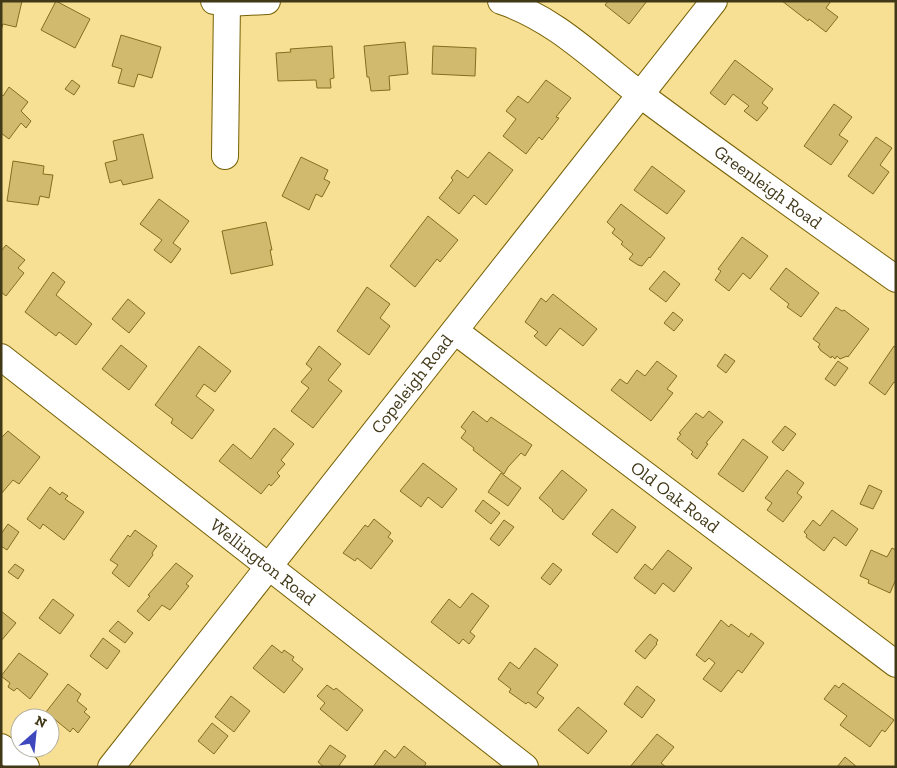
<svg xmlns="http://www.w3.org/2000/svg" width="897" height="768" viewBox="0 0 897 768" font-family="'Zilla Slab',serif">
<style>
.building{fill:#d1ba6e;stroke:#846e1d}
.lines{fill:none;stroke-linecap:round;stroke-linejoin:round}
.minor-casing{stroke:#766106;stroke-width:28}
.minor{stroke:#fff;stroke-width:26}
.labels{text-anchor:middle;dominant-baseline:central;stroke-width:4;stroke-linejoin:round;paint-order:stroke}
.street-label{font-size:18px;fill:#413818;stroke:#fff}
</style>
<rect width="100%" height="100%" fill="#f7e093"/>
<g class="building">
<path d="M1 1H22L16 27 3 24 1 30Z"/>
<path d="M56 1 90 19 75 48 41 30Z"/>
<path d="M608 1H647L629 24 605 5Z"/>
<path d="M782 1H831L826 8 838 17 826 32 813 22 809 19 808 21Z"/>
<path d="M121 35 161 47 152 78 138 74 134 87 118 83 122 69 112 66Z"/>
<path d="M405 42 408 74 389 76 390 90 371 91 369 77H367L364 46Z"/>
<path d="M332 46 334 78 330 79 331 88H317L316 80 278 81 276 53 291 52 290 49Z"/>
<path d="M433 46 476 48 475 76 432 74Z"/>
<path d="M735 60 773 89 762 103 768 108 757 121 744 111 749 106 733 94 725 105 710 93Z"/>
<path d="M72 80 80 86 74 95 65 89Z"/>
<path d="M546 80 571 98 556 117 559 118 542 140 539 137 526 154 503 136 516 119 506 111 518 96 528 103Z"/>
<path d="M9 87 28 102 21 111 31 121 26 128 21 123 9 139 1 133V95L3 96Z"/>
<path d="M834 104 852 117 839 135 848 141 831 165 804 146Z"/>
<path d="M143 134 153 178 123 185 121 180 110 183 105 163 117 160 113 141Z"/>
<path d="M876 137 892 148 880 165 889 172 873 194 848 176Z"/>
<path d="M489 152 513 170 486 205 474 195 459 214 439 198 453 180 451 178 457 170 468 178Z"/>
<path d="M301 157 328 170 324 179 330 182 322 197 316 194 309 210 282 196Z"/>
<path d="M13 161 44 166 43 174 53 175 49 198 40 196 38 205 7 201Z"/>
<path d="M652 166 685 191 667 214 634 190Z"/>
<path d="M159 199 189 221 173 243 181 249 171 263 154 250 162 240 140 224Z"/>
<path d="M621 204 665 238 650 258 649 257 642 266 638 265 629 259 633 254 621 244 623 242 612 233 615 229 607 222Z"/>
<path d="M428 216 458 240 440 262 437 259 415 287 390 266Z"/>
<path d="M266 222 272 250H270L273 265 231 274 222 231Z"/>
<path d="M742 237 768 256 750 279 743 273 729 291 715 280 721 271 718 269Z"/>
<path d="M6 245 25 260 18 268 24 273 6 296 1 292V251Z"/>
<path d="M786 268 819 293 801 317 787 307 789 304 770 289Z"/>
<path d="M664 271 680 284 666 302 649 289Z"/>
<path d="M53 272 65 282 56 295 92 324 76 345 59 332 56 336 25 312Z"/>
<path d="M367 287 390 304 380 318 390 326 369 355 337 331Z"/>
<path d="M553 294 597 329 583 346 560 328 546 346 534 336 538 332 525 322 541 298 546 302Z"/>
<path d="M128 299 145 313 129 333 112 319Z"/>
<path d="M836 307 842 311 844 310 869 329 848 357 847 356 840 359 837 356 835 359 832 356 831 358 820 350V349L818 347 820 344 813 339Z"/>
<path d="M673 312 683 320 674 331 664 323Z"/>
<path d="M121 345 147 366 129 390 102 369Z"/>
<path d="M199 346 231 371 215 392 204 384 196 396 214 410 192 439 171 423 173 419 155 405Z"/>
<path d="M319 346 341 364 328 380 342 391 313 428 291 411 309 388 301 382 312 369 306 364Z"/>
<path d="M894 346 896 347V383L894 382 885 395 869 383Z"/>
<path d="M725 354 735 361 726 373 717 366Z"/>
<path d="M657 361 677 376 667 389 673 393 651 421 611 390 620 379 627 384 637 370 645 376Z"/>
<path d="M838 361 848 368 835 386 825 379Z"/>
<path d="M473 411 487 422 491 417 532 445 525 456 521 453 508 467 504 474 473 450 474 448 461 438 466 431 461 427Z"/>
<path d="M709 411 723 422 706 443 708 444 697 459 691 454 693 452 677 439 681 434 679 433 696 413 703 418Z"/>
<path d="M785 426 796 434 783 451 772 442Z"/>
<path d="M274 428 294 444 281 460 285 464 277 473 280 476 271 486 269 484 261 494 219 461 233 444 251 459Z"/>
<path d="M8 431 40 457 19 484 13 480 1 494V438Z"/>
<path d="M743 439 768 457 743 492 718 474Z"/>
<path d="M423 463 457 489 442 508 428 497 421 507 400 491Z"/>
<path d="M562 470 587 490 563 520 552 511 553 510 539 498Z"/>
<path d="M787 470 804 483 797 493 802 497 783 522 767 510 772 503 765 498Z"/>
<path d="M501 473 521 488 508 506 488 492Z"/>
<path d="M869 485 882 491 873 509 860 504Z"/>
<path d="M50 487 60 495 62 492 68 496 65 499 84 512 64 540 43 524 40 529 27 519Z"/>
<path d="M483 500 500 513 491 524 475 511Z"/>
<path d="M612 509 636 527 617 553 592 534Z"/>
<path d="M832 510 858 529 846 546 834 537 824 551 806 537 807 535 804 532 813 520 820 526Z"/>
<path d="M374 519 391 533 388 537 393 541 371 569 357 558 355 561 343 553 365 525 368 527Z"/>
<path d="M504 520 514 527 499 546 490 539Z"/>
<path d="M8 524 19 532 7 550 1 546V534Z"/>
<path d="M135 530 157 546 152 553 153 555 129 587 112 573 118 565 110 560 128 535 130 537Z"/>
<path d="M892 548 896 550V579L890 593 868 583 869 580 860 576 871 550 887 557Z"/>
<path d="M668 550 692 568 674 592 663 583 655 594 634 578 645 564 652 570Z"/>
<path d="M176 563 193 576 186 584 189 586 170 610 162 605 149 621 137 611 150 596 148 595Z"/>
<path d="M553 563 562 570 550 585 541 578Z"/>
<path d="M15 564 24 570 18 579 8 572Z"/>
<path d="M472 593 489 606 470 632 475 636 469 644 463 639 459 644 431 622 449 599 460 608Z"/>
<path d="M53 599 74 615 60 634 39 618Z"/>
<path d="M1 611 16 623 1 641Z"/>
<path d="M721 620 729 627 731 624 749 637 751 633 764 643 742 673 738 670 721 692 703 679 715 663 709 658 705 662 696 655Z"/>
<path d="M118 621 133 633 125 643 109 631Z"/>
<path d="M650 634 658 640 656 643 657 644 645 659 635 651Z"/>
<path d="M103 638 120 651 107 669 90 656Z"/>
<path d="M272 645 282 653 284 650 294 657 292 660 303 669 284 693 253 668Z"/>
<path d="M535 648 558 665 537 693 544 698 536 708 528 702 526 704 509 692 511 689 498 679 510 662 519 669Z"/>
<path d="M19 653 48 674 30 699 17 688 14 691 8 687 10 683 1 676Z"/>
<path d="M843 683 894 720 885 732 882 730 870 747 840 725 847 716 824 699 835 685 839 688Z"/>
<path d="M68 684 81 694 77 701 87 709 84 712 90 717 78 733 73 728 70 732 46 712Z"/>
<path d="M327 685 334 690 336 688 363 710 347 731 320 709 325 703 317 696Z"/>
<path d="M637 686 655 700 642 718 624 704Z"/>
<path d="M231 696 250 711 234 732 215 717Z"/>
<path d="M578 707 607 731 588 754 558 730Z"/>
<path d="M212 723 228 736 214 754 198 741Z"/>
<path d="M657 734 674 747 661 763 666 767H630Z"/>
<path d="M330 745 346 756 338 767H324L318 762Z"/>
<path d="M404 746 426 763 424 767H373L385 750 395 758Z"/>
<path d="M845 757 857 767H837Z"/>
</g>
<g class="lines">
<g class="minor-casing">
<g id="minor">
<path d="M214 1 227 3 267 1"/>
<path d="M501 1C556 19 596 61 641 95 725 158 811 218 896 279"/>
<path d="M225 156 227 3"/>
<path d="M455 331 896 664"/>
<path d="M1 357 525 767"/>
<path d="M1 747 26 767"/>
<path d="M111 767 714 1"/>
</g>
</g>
<use href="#minor" class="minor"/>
</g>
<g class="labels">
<g class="street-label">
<text transform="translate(768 187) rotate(36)">Greenleigh Road</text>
<text transform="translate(412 384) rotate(-52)">Copeleigh Road</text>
<text transform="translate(675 497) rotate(37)">Old Oak Road</text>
<text transform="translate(263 562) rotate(38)">Wellington Road</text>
</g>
</g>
<rect width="897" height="768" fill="none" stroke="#413818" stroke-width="5"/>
<g transform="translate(35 733) rotate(27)"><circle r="24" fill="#ffffff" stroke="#b3afa3"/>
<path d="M0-4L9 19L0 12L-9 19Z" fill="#3e48bc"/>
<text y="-8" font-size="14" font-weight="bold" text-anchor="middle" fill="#413818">N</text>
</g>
</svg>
